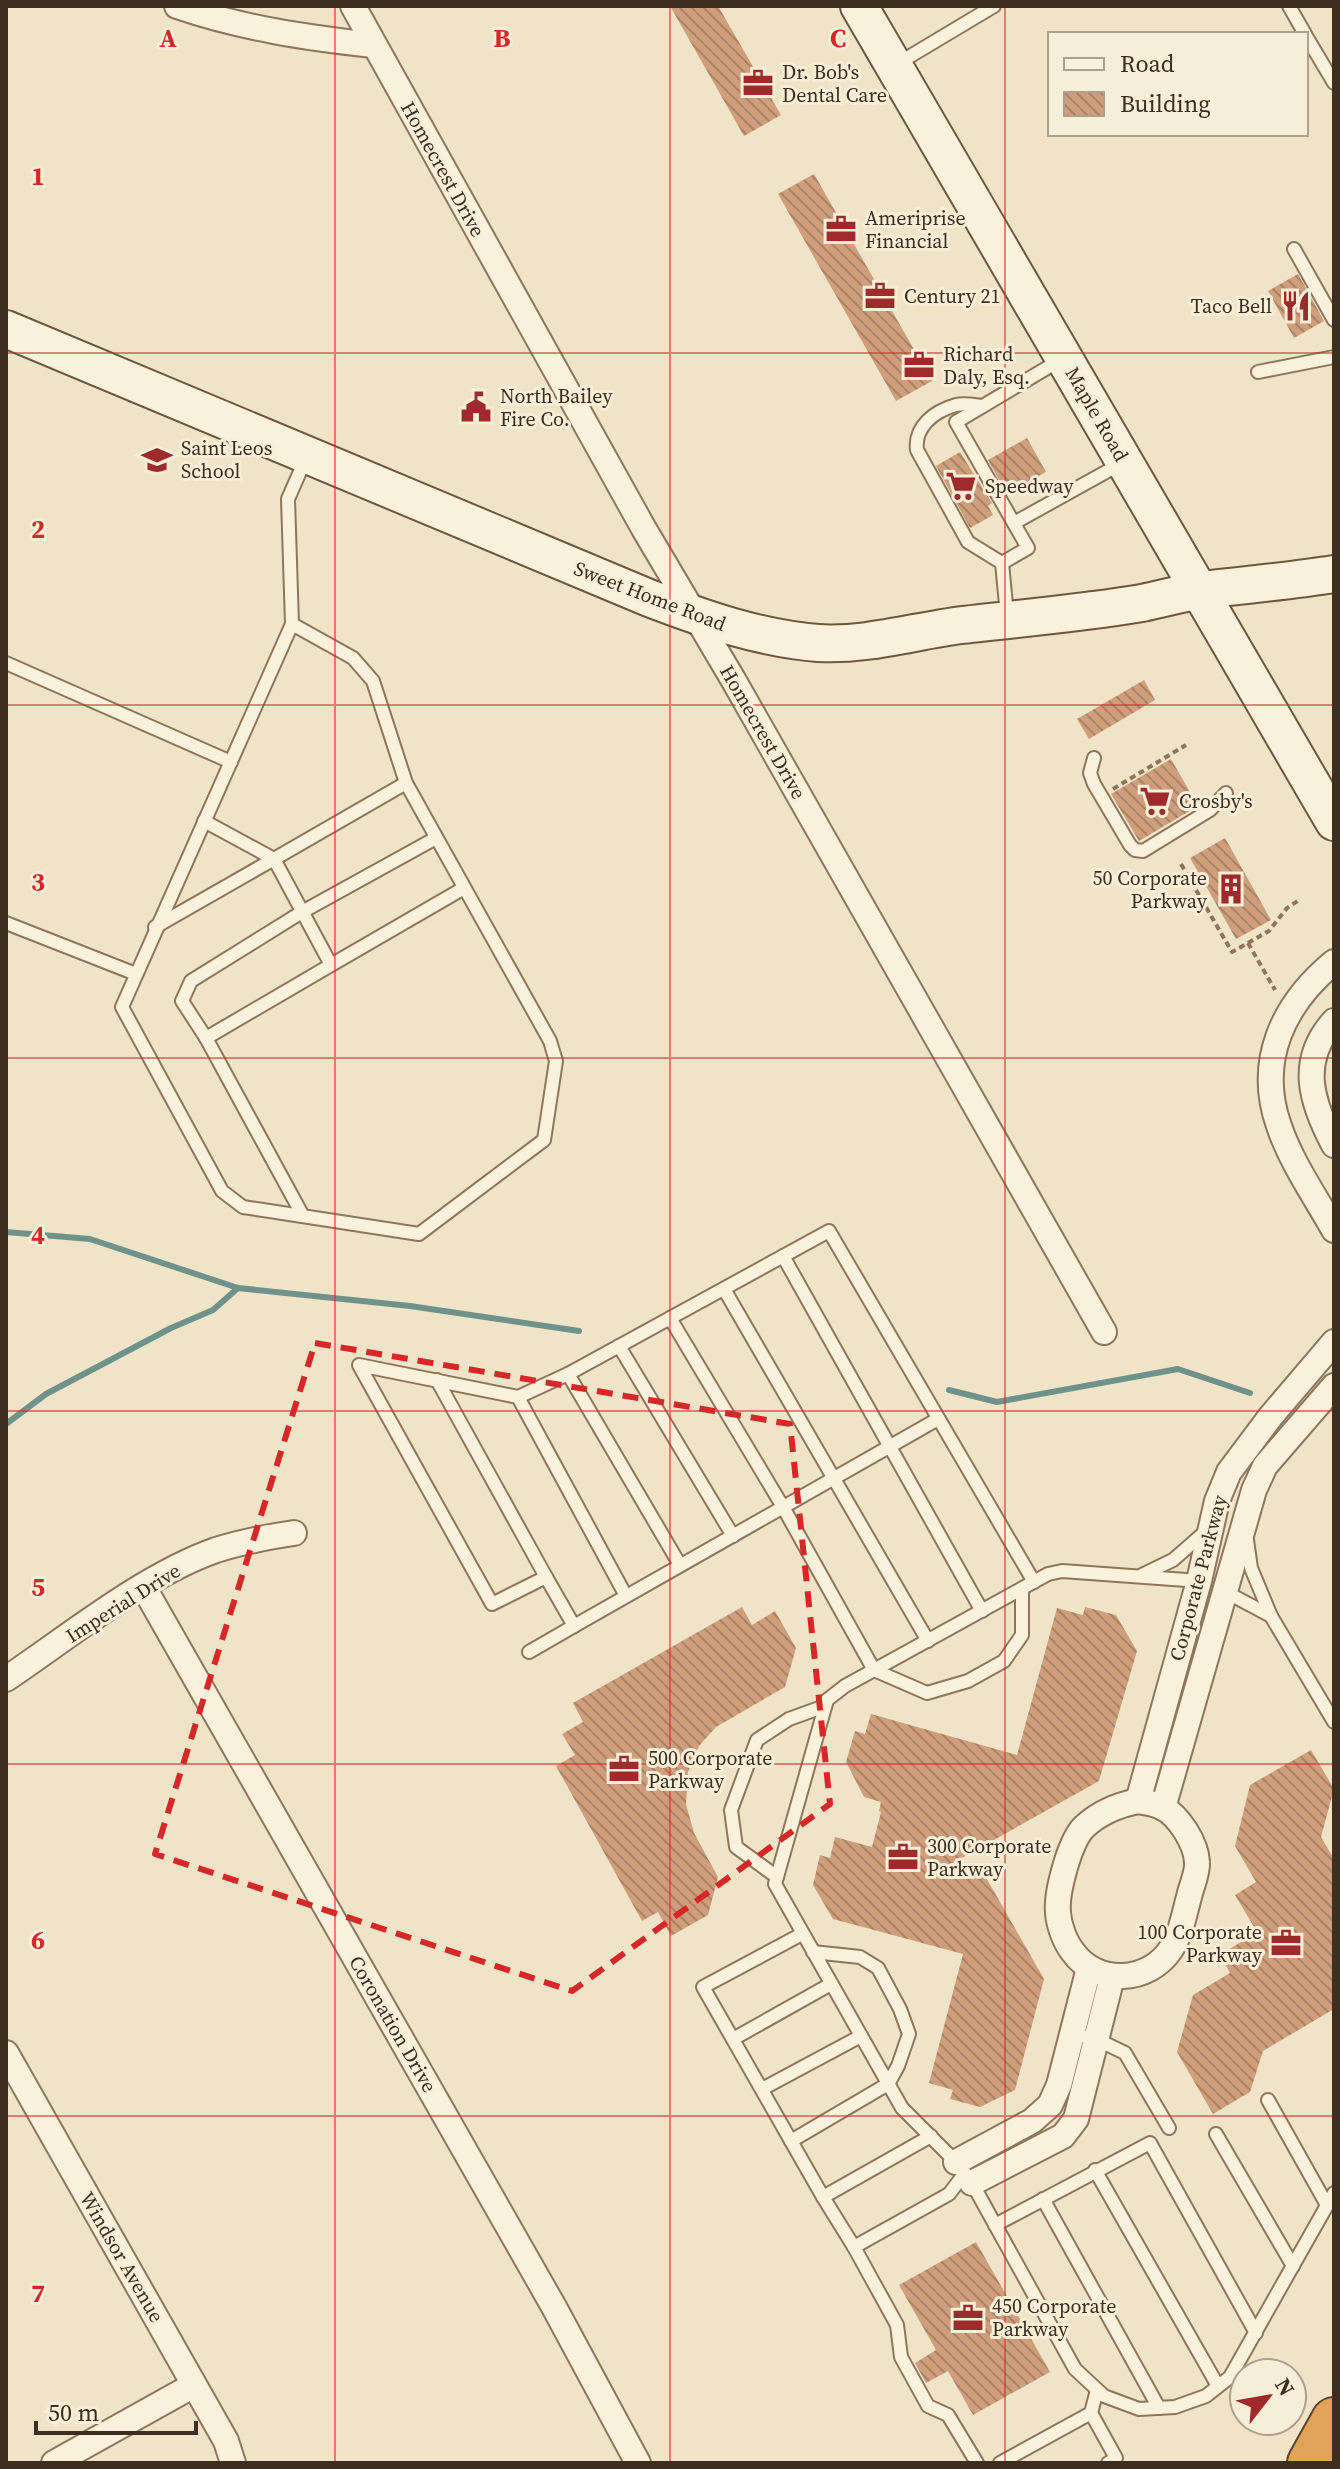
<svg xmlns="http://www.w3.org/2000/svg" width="1340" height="2469" viewBox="0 0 1340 2469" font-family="'Source Serif 4',serif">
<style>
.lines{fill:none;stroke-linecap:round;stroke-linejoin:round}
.stream{stroke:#6f938a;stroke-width:6}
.building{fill:url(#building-back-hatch)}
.lane-casing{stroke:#8d765c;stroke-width:16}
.street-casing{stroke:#8d765c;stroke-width:28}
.secondary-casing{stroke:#6f573f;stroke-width:40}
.highway-casing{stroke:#5b4430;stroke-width:48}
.path{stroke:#8d765c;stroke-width:4;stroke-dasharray:6 4;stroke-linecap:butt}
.lane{stroke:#faf1dc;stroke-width:12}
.street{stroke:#faf1dc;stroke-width:24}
.secondary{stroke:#faf1dc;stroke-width:36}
.highway{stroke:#e0a458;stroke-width:44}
.marked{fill:none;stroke:#d62828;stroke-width:6;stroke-dasharray:16 10;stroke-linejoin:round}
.grid{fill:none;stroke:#d62828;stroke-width:2;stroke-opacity:0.55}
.labels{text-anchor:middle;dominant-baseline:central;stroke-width:6;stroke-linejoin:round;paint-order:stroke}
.poi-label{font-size:20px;fill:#3d2e20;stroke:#f7eed8;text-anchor:start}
.street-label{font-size:20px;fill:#3d2e20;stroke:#f7eed8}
.grid-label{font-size:26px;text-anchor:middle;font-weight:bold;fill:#d62828;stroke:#f7eed8;stroke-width:6;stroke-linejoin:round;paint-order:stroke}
</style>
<defs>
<pattern id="building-back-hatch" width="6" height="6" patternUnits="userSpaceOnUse" patternTransform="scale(2)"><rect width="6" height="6" fill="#cf9f7d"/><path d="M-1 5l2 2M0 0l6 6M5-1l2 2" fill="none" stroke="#a98266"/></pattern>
</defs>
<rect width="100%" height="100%" fill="#f0e4c8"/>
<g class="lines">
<g class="stream">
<path d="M6 1232 90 1239 238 1288 410 1306 579 1331"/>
<path d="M949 1390 997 1402 1178 1369 1250 1393"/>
<path d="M6 1424 46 1394 171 1328 213 1310 238 1288"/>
</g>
</g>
<g class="building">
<path d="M670 6H718L781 115 744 136Z"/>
<path d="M814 174 932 381 896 401 778 194Z"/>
<path d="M1298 274 1324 321 1294 338 1268 291Z"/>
<path d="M1027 438 1046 472 1007 494 988 460Z"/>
<path d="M960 452 992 503 988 506 993 515 970 528 936 466Z"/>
<path d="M1144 680 1155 700 1089 739 1077 719Z"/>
<path d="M1171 759 1198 806 1139 841 1111 794Z"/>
<path d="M1225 838 1271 920 1236 939 1190 858Z"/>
<path d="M742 1607 752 1625 775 1611 796 1648 785 1687 716 1727 699 1746 688 1772 686 1804 694 1833 718 1877 708 1915 671 1936 658 1912 642 1921 556 1766 575 1755 562 1734 583 1722 573 1703Z"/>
<path d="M1085 1607 1116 1615 1137 1651 1099 1781 944 1868 984 1874 1044 1979 1015 2090 980 2107 950 2099 953 2090 929 2083 963 1954 833 1919 813 1885 820 1855 830 1858 835 1837 872 1847 881 1812 879 1811 881 1802 864 1797 846 1762 855 1731 865 1734 871 1714 1017 1755 1057 1608 1083 1615Z"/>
<path d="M1311 1750 1334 1789 1321 1837 1334 1859V2009L1263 2051 1250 2092 1213 2114 1177 2052 1193 1995 1230 1973 1220 1955 1257 1932 1235 1895 1256 1882 1235 1846 1250 1785Z"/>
<path d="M976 2242 1050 2372 973 2415 948 2371 926 2383 915 2363 936 2350 899 2285Z"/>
</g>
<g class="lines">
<g class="lane-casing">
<g id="lane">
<path d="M1289 6 1305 34"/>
<path d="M1306 36 1334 83"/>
<path d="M897 64 994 6"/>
<path d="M1294 249 1334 320"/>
<path d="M1258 372 1334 357"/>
<path d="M983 406C974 405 964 403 956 405 934 411 914 427 917 450L968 542 1002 563"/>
<path d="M1014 523 1122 463"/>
<path d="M1002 563 1028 548 956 422 1062 359"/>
<path d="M1002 563 1007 615"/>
<path d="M292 624 353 658 373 681 406 783 550 1041 556 1061 544 1140 419 1234 243 1207 222 1191 122 1007 292 624 288 499 306 458"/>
<path d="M6 663 231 762"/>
<path d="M1094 758 1090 773 1094 784 1130 845 1135 850 1143 851 1210 810 1226 793"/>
<path d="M204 821 274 859 406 783"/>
<path d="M6 923 136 974"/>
<path d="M155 927 274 859 331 965 464 888"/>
<path d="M206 1038 182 1001 191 981 302 912 436 838"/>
<path d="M303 1216 206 1038 331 965"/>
<path d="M783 1256 982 1611"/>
<path d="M724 1289 928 1641"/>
<path d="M670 1318 783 1507 874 1670 927 1693 968 1681 1004 1661 1022 1635V1590"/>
<path d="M619 1346 733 1536"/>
<path d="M568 1374 680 1565"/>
<path d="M437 1380 546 1577"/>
<path d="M518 1397 626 1596"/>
<path d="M1247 1540 1251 1568 1271 1616"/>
<path d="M1142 1575 1173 1560 1205 1532"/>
<path d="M1200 1581 1062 1571 1048 1574 845 1686 827 1700 775 1884 902 2108 956 2162 972 2183 1075 2369 1104 2396 1139 2409 1175 2407 1206 2396 1230 2377 1334 2193"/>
<path d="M1224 1591 1271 1616 1334 1722"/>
<path d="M574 1626 938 1419"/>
<path d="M529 1652 574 1626 546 1577 492 1604 359 1365 518 1397 568 1374 829 1231 1034 1582"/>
<path d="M777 1877 736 1847 731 1810 757 1740 789 1719 825 1706"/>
<path d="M802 1934 703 1987 791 2141 888 2084 898 2066 909 2034 900 2009 878 1968 860 1957 813 1952"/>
<path d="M1072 2034 1096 2039 1125 2053 1169 2128"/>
<path d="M733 2039 831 1984"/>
<path d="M762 2089 861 2036"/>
<path d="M1268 2100 1327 2205"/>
<path d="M1216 2134 1293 2266"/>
<path d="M791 2141 823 2197 931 2136"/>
<path d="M1095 2170 1218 2386"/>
<path d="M823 2197 854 2247 949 2194 965 2173"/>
<path d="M1043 2199 1159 2408"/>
<path d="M995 2225 1150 2143 1256 2333"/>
<path d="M854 2247 897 2325 901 2357 928 2406 948 2415 977 2463"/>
<path d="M1091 2413 1116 2458 1108 2463"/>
<path d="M1000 2463 1091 2413 1097 2390"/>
</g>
</g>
<g class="street-casing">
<g id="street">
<path d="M177 6C241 28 307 38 374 45"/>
<path d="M353 6 644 529 734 681 1104 1332"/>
<path d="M1334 962C1283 1004 1256 1061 1279 1126 1291 1162 1315 1196 1334 1230"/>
<path d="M1334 1021C1298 1061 1311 1102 1334 1145"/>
<path d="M143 1586 554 2307 638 2463"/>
<path d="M6 1679C70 1636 143 1576 216 1550 241 1542 267 1537 294 1533"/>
<path d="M1138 1801 1199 1581 1217 1501 1229 1472 1271 1416 1334 1342"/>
<path d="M1138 1801C1146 1802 1155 1804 1162 1807 1179 1816 1196 1843 1197 1862 1198 1873 1191 1887 1189 1897 1184 1915 1181 1934 1171 1949 1149 1983 1097 1986 1073 1952 1065 1942 1059 1926 1058 1913 1056 1892 1070 1841 1084 1827 1100 1812 1118 1805 1138 1801Z"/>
<path d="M1163 1808 1254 1490 1265 1466 1334 1386"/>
<path d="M6 2053 226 2441 233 2463"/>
<path d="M956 2162 1032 2121 1050 2105 1059 2085 1089 1968"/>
<path d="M972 2183 1063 2136 1076 2119 1112 1977"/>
<path d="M54 2463 194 2385"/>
</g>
</g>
<g class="secondary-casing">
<g id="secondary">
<path d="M859 6 1334 822"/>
<path d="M6 329 649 598C704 619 758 638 818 643 867 646 914 631 962 625 1022 618 1083 613 1142 603 1162 599 1182 593 1202 590 1246 585 1290 581 1334 574"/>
</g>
</g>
<g class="highway-casing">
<path id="highway" d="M1310 2463 1334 2420"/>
</g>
<g class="path">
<path d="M1113 789 1186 745"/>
<path d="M1181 864 1232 952 1269 931 1287 908 1299 900"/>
<path d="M1248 943 1275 990"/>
</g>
<use href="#lane" class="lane"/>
<use href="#street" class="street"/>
<use href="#secondary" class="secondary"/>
<use href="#highway" class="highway"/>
</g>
<path class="marked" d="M315 1343 790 1424 830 1804 572 1991 155 1854Z"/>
<path class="grid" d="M335 6V2463M670 6V2463M1005 6V2463M6 353H1334M6 705H1334M6 1058H1334M6 1411H1334M6 1764H1334M6 2116H1334"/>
<defs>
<g id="office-bare" transform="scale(2.4)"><path d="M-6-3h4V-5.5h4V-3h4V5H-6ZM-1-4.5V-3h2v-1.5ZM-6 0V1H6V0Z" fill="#9e2a2b" stroke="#f7eed8" stroke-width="2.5" paint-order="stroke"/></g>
<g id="restaurant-bare" transform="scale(2.4)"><path d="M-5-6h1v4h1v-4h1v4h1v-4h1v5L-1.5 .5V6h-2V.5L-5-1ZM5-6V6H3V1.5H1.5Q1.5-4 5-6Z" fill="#9e2a2b" stroke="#f7eed8" stroke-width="2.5" paint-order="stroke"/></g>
<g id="civic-bare" transform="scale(2.4)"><path d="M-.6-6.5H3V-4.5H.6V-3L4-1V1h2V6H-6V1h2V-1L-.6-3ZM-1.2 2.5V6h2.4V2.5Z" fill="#9e2a2b" stroke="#f7eed8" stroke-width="2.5" paint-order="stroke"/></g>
<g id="school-bare" transform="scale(2.4)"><path d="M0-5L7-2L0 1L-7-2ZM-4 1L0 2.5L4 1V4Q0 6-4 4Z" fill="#9e2a2b" stroke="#f7eed8" stroke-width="2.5" paint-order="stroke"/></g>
<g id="supermarket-bare" transform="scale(2.4)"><path d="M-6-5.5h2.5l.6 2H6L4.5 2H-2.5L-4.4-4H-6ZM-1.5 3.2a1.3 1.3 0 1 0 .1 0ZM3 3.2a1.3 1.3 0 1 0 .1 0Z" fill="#9e2a2b" stroke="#f7eed8" stroke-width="2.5" paint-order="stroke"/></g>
<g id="building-bare" transform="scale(2.4)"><path d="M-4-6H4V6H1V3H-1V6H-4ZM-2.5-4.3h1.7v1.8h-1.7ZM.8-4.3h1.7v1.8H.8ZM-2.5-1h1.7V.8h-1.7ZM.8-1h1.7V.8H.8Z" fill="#9e2a2b" stroke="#f7eed8" stroke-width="2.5" paint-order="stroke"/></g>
</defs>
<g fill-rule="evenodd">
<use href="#office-bare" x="758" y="83"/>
<use href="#office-bare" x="841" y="229"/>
<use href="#office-bare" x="880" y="296"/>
<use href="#restaurant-bare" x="1296" y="306"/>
<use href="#office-bare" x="919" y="365"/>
<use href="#civic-bare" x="476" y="407"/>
<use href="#school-bare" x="157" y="460"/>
<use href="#supermarket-bare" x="961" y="486"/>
<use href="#supermarket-bare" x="1155" y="801"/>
<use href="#building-bare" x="1231" y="889"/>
<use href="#office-bare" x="624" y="1769"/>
<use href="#office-bare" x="903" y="1857"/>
<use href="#office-bare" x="1286" y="1943"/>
<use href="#office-bare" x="968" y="2318"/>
</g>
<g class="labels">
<g class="poi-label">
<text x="782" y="72">Dr. Bob's<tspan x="782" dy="23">Dental Care</tspan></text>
<text x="865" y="218">Ameriprise<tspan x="865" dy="23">Financial</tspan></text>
<text x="904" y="296">Century 21</text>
<text x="1272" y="306" text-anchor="end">Taco Bell</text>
<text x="943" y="354">Richard<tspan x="943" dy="23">Daly, Esq.</tspan></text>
<text x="500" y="396">North Bailey<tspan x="500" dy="23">Fire Co.</tspan></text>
<text x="181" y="448">Saint Leos<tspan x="181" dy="23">School</tspan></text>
<text x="985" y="486">Speedway</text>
<text x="1179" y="801">Crosby's</text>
<text x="1207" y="878" text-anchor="end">50 Corporate<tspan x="1207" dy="23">Parkway</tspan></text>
<text x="648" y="1758">500 Corporate<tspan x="648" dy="23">Parkway</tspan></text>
<text x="927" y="1846">300 Corporate<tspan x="927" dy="23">Parkway</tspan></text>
<text x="1262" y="1932" text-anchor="end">100 Corporate<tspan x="1262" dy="23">Parkway</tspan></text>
<text x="992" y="2306">450 Corporate<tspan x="992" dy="23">Parkway</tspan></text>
</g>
<g class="street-label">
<text transform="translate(443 169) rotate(61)">Homecrest Drive</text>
<text transform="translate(1097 414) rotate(60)">Maple Road</text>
<text transform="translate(650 596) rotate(21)">Sweet Home Road</text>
<text transform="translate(763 732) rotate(60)">Homecrest Drive</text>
<text transform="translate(1198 1578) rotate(-75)">Corporate Parkway</text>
<text transform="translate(123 1603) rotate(-32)">Imperial Drive</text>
<text transform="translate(393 2024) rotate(60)">Coronation Drive</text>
<text transform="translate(122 2257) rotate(60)">Windsor Avenue</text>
</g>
</g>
<g class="grid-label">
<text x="168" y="47">A</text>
<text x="502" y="47">B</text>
<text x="838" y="47">C</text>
<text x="38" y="185">1</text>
<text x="38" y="538">2</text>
<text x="38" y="891">3</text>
<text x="38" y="1244">4</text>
<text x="38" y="1596">5</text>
<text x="38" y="1949">6</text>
<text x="38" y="2302">7</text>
</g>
<rect width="1340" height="2469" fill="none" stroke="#3d2e20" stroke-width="16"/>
<rect x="1048" y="32" width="260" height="104" fill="#f7eed8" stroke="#ada18e" stroke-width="2"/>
<rect x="1064" y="58" width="40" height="12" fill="#faf1dc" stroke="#ada18e" stroke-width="2"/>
<text x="1120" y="72" font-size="24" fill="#3d2e20">Road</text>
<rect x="1064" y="92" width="40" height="24" fill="url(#building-back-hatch)" stroke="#ada18e" stroke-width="2"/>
<text x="1120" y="112" font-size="24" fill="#3d2e20">Building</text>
<g transform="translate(1268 2397) rotate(59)"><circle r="38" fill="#f7eed8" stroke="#ada18e" stroke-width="2"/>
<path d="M0-6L14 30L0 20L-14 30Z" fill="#9e2a2b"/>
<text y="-12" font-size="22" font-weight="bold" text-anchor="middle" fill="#3d2e20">N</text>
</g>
<path d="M36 2421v12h160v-12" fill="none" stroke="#3d2e20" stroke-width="4"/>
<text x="48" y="2421" font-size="24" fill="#3d2e20" stroke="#f7eed8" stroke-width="6" paint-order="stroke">50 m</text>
</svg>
